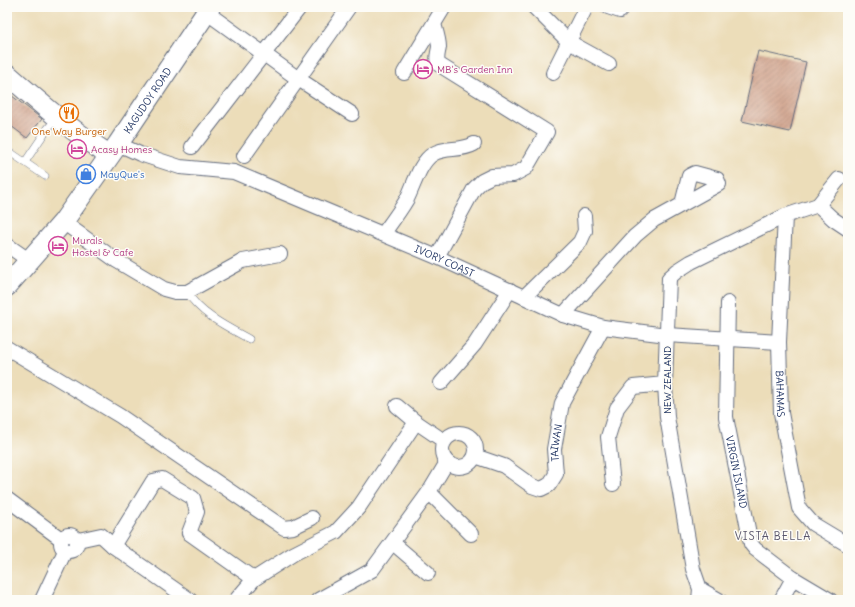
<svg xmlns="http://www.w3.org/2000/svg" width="855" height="607" viewBox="0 0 855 607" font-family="Delius,sans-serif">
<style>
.building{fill:url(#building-hatch)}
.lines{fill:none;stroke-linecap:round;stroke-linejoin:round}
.lane-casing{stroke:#646c7e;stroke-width:8}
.street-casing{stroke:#646c7e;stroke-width:16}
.secondary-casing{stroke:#646c7e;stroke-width:22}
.lane{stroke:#fff;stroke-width:7}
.street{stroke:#fff;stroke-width:14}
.secondary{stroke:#fff;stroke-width:20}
.labels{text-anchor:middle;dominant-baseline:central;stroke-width:3;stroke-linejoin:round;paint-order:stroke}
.hotel-label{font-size:10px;fill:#b23c85;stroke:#fdfcf7;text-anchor:start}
.street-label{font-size:10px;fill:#1b2f5e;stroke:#fdfcf7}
.food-label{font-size:10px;fill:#c56008;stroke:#fdfcf7}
.shop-label{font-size:10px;fill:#366cbe;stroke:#fdfcf7;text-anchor:start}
.neighbourhood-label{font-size:11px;letter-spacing:1px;fill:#5a566c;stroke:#fdfcf7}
</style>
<defs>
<pattern id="building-hatch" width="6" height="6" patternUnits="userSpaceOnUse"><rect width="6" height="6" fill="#ce9d85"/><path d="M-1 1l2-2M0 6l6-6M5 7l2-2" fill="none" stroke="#a68070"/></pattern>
</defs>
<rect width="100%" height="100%" fill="#fdfcf7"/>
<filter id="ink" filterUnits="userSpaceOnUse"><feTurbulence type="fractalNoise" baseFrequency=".025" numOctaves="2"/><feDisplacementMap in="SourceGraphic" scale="8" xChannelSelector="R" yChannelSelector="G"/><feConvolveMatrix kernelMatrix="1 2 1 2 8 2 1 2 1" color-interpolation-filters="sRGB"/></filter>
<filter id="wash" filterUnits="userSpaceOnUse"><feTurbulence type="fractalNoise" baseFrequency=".012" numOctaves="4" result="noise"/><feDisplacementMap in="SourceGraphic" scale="16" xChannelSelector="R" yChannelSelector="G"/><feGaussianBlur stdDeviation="0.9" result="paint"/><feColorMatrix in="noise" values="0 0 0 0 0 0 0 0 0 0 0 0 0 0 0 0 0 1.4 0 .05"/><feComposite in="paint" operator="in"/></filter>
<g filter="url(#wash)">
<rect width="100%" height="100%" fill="#ecddb9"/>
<g id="blocks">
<g class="building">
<path d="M758 51 806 62 790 132 742 121Z"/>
<path d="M7 92 42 119 27 138 7 123Z"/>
</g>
</g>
</g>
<g filter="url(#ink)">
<use href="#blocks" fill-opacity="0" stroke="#646c7e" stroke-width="1"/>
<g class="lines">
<g class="lane-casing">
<g id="lane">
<path d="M7 150 45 176"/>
<path d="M25 162 48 128 57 118"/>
<path d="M187 292C200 314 227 327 249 339"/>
</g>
</g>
<g class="street-casing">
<g id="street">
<path d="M534 7 569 42 609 64"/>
<path d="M608 7 620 11"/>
<path d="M206 12 297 78 352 114"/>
<path d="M434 24C436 31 439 40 439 47 438 54 436 57 438 64L547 132 526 168 513 175 492 176 482 181 474 189 437 257"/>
<path d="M404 73 444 7"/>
<path d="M553 73 586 7"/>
<path id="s1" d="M118 144 140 154 180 167 234 172 437 257 563 315 603 327 667 335 779 342"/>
<path d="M192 147 300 7"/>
<path d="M244 156 349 7"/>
<path d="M818 205 833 219 848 229"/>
<path id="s2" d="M785 216 779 342 781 413 799 508 813 524 848 545"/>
<path d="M63 222 117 261 164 289 175 292H187L243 261 280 254"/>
<path d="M383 234C391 223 400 211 407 199 414 185 420 162 433 154 446 146 460 152 474 144"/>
<path d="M7 245 30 261"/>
<path d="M524 297 580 242 585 231 584 216"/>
<path id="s3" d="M728 303 726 417 751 544 755 549 793 578 830 600"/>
<path d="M563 315 635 236 654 220 719 184 717 179 695 173 689 176 682 204"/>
<path d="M7 348 120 416 284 528 293 527 312 518"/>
<path d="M441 383 475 344 510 290"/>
<path d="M416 422 444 441"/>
<circle cx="459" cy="450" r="17"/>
<path id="s4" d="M475 456 504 466 532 486 541 489 549 485 556 474 554 449 562 403 603 327"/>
<path d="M447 462 429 492 471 534"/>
<path d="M613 484 608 437 617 408 633 387 665 384"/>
<path d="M7 499 61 539"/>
<circle cx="69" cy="543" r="8"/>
<path d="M78 540 101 535 113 546 190 600"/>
<path d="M393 543 428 573"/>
<path d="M113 546 153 481 162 479 193 498 197 512 189 533 254 579"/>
<path d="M700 589 719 600"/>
<path d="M42 600 65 551"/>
<path d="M236 600 254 579 293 554 336 532 359 507 416 422 397 406"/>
<path d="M318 600 372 570 429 492"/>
<path d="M699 600 700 589 693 569 667 417 665 384 669 278 677 271 691 262 785 216 818 205 839 179"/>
<path d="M781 600 793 578"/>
</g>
</g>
<g class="secondary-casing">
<g id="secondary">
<path d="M7 74C40 103 72 131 109 155"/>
<path id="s5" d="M7 286 63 222 118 144 210 7"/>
</g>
</g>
<use href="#lane" class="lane"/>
<use href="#street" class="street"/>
<use href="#secondary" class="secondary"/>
</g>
</g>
<defs>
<g id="hotel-ring" transform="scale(1)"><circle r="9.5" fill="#fdfcf7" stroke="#d1479c" stroke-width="1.5"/><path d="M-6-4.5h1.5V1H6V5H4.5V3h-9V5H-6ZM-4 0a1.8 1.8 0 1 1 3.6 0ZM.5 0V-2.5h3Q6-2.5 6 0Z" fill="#d1479c"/></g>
<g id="restaurant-ring" transform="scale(1)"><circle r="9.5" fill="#fdfcf7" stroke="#e8710a" stroke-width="1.5"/><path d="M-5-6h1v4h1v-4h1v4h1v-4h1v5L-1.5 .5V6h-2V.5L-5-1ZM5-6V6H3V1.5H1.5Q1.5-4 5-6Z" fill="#e8710a"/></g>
<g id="shop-ring" transform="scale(1)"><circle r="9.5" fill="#fdfcf7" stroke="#3f7fe0" stroke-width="1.5"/><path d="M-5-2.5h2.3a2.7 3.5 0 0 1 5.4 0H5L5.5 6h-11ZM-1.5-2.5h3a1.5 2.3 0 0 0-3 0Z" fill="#3f7fe0"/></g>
</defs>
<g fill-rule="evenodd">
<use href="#hotel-ring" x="423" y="69"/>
<use href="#restaurant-ring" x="69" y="113"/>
<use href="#hotel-ring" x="77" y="149"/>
<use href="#shop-ring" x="86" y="174"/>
<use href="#hotel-ring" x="58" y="246"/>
</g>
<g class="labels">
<g class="hotel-label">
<text x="437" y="69">MB's Garden Inn</text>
<text x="91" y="149">Acasy Homes</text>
<text x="72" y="240">Murals<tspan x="72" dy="12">Hostel &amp; Cafe</tspan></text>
</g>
<g class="street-label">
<text stroke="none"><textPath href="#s5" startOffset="233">KAGUDOY ROAD</textPath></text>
<text stroke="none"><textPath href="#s1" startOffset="349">IVORY COAST</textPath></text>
<text transform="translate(667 380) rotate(-90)">NEW ZEALAND</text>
<text stroke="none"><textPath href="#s2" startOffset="178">BAHAMAS</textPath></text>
<text stroke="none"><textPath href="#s4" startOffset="128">TAIWAN</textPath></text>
<text stroke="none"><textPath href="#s3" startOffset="170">VIRGIN ISLAND</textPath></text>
</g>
<g class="food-label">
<text x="69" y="131">One Way Burger</text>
</g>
<g class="shop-label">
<text x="100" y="174">MayQue's</text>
</g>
<g class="neighbourhood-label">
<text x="773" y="536">VISTA BELLA</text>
</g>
</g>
<rect width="855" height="607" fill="none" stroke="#fdfcf7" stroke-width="24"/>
</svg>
